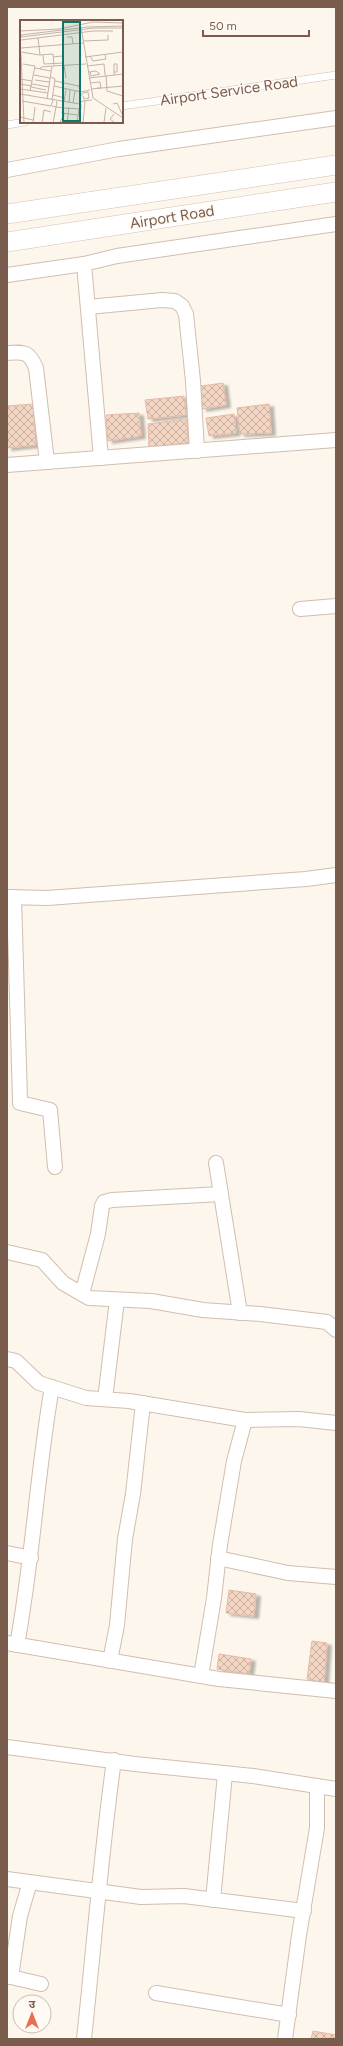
<svg xmlns="http://www.w3.org/2000/svg" width="343" height="2046" viewBox="0 0 343 2046" font-family="Figtree,'Noto Sans Devanagari',sans-serif">
<style>
.building{fill:url(#building-cross-hatch);stroke:#e6bba3;filter:url(#shadow)}
.lines{fill:none;stroke-linecap:round;stroke-linejoin:round}
.lane-casing{stroke:#d1beb0;stroke-width:8}
.street-casing{stroke:#d1beb0;stroke-width:16}
.secondary-casing{stroke:#d6c0b0;stroke-width:20}
.lane{stroke:#fff;stroke-width:7}
.street{stroke:#fff;stroke-width:14}
.secondary{stroke:#fff;stroke-width:19}
.labels{text-anchor:middle;dominant-baseline:central;stroke-width:3;stroke-linejoin:round;paint-order:stroke}
.street-label{font-size:15px;fill:#7a5c4d;stroke:#fffaf3}
.inset-road{fill:none;stroke:#c5b3a7;stroke-width:1}
.view{fill:#0f766e;fill-opacity:0.15;stroke:#0f766e;stroke-width:2}
.inset-edge{fill:none;stroke:#7a5c4d;stroke-width:2}
</style>
<defs>
<pattern id="building-cross-hatch" width="8" height="8" patternUnits="userSpaceOnUse"><rect width="8" height="8" fill="#f3d5c3"/><path d="M0 0l8 8M0 8l8-8" fill="none" stroke="#cab0a1"/></pattern>
<filter id="shadow"><feDropShadow dx="4.5" dy="2.5" stdDeviation="1" flood-color="#0004"/></filter>
</defs>
<rect width="100%" height="100%" fill="#fdf6ec"/>
<g class="building">
<path d="M223 383 226 405 202 409 201 386Z"/>
<path d="M184 396 186 415 148 419 145 400Z"/>
<path d="M33 404 36 445 7 448V406Z"/>
<path d="M269 404 271 433 240 434 237 408Z"/>
<path d="M139 413 141 436 108 441 106 415Z"/>
<path d="M234 414 236 433 209 436 206 418Z"/>
<path d="M187 419 188 443 149 447 148 424Z"/>
<path d="M229 1590 256 1594 254 1616 226 1613Z"/>
<path d="M312 1641 327 1643 324 1683 307 1679Z"/>
<path d="M219 1654 251 1659 249 1674 217 1669Z"/>
<path d="M313 2031 336 2035V2039H311Z"/>
</g>
<g class="lines">
<g class="lane-casing">
<g id="lane">
<path d="M122 106 336 75"/>
<path d="M7 125 25 122"/>
</g>
</g>
<g class="street-casing">
<g id="street">
<path d="M7 170 119 149 336 118"/>
<path d="M84 264 101 458"/>
<path d="M7 275 84 264 117 256 336 224"/>
<path d="M88 307 162 300 175 301 182 306 186 314 193 381 197 451"/>
<path d="M7 353C24 352 29 351 36 368L47 462"/>
<path d="M7 465 336 440"/>
<path d="M300 609 336 606"/>
<path d="M7 897 47 898 306 879 336 875"/>
<path d="M14 897 20 1099V1103L50 1110 55 1167"/>
<path d="M216 1163 240 1313"/>
<path d="M7 1252 42 1260 63 1283 89 1298 151 1301 203 1310 260 1314 327 1322 336 1330"/>
<path d="M82 1294 98 1234 102 1206 104 1202 112 1200 221 1194"/>
<path d="M7 1359 16 1361 39 1383 86 1398 129 1401 245 1420 299 1419 336 1423"/>
<path d="M105 1399 117 1300"/>
<path d="M7 1553 31 1558"/>
<path d="M218 1558 288 1573 336 1577"/>
<path d="M7 1643 219 1679 336 1691"/>
<path d="M17 1645C33 1559 37 1472 52 1387"/>
<path d="M110 1661 117 1625 125 1539 133 1494 143 1403"/>
<path d="M201 1676 214 1598 220 1545 234 1461 245 1420"/>
<path d="M7 1747 135 1764 253 1776 336 1789"/>
<path d="M7 1879 141 1897 184 1896 304 1911"/>
<path d="M213 1900 225 1774"/>
<path d="M7 1977H11L20 1916 30 1882"/>
<path d="M11 1977 41 1984"/>
<path d="M156 1993 289 2015"/>
<path d="M84 2039C94 1946 101 1853 114 1760"/>
<path d="M285 2039 299 1935 317 1828V1786"/>
</g>
</g>
<g class="secondary-casing">
<g id="secondary">
<path d="M7 214 336 165"/>
<path d="M7 242 336 192"/>
</g>
</g>
<use href="#lane" class="lane"/>
<use href="#street" class="street"/>
<use href="#secondary" class="secondary"/>
</g>
<g class="labels">
<g class="street-label">
<text transform="translate(229 91) rotate(-8)">Airport Service Road</text>
<text transform="translate(172 217) rotate(-9)">Airport Road</text>
</g>
</g>
<g transform="translate(20 20)">
<rect width="103" height="103" fill="#fdf6ec"/>
<path class="inset-road" d="M61 7 73 78 103 98M0 11 39 9 73 2 103 3M1 17V15L67 7 103 6M1 17 74 8H103M47 17H52L53 24M18 18 20 35 33 34 34 45M1 20 73 11H93M63 21 88 20V15M1 28 63 23M1 32 20 35M1 34 4 103M23 35 24 44 43 43 42 36 33 37M70 36 73 41 86 39 85 35M65 37 103 32M3 44 15 46 10 71M44 45 46 58M67 46 84 44 85 55M15 48 31 51M20 49 21 47 32 46M68 52H69L76 51 80 54 71 56 70 52M94 52H97V44H94V55M14 55 30 58M86 55 87 71 103 76M31 57 35 59 32 80M69 58 103 54M0 59 12 61M15 60 29 62M35 61 59 66 60 71M70 63 80 62 81 68H77M0 64 12 66M12 64 29 67M34 66 61 72 70 70M11 67 26 70M0 69 28 73M71 69 103 66M0 74 60 84 62 81 72 80M33 75 45 78M61 76 63 73 68 72 69 78 64 79 63 76M27 79 32 46 66 44M2 81 31 86 33 80M37 81 36 87 43 88 61 89V84M44 82 46 69M49 83 50 70M53 83 55 71M93 84 97 83 103 96M32 86 36 87 33 103M43 88 42 93 58 95M94 94 90 99 95 103M0 97 13 100M84 102 86 88M13 103 15 87M22 103 24 90 31 92M43 103 40 102 45 93M47 103 49 87M57 103 59 89M63 103 65 81M71 103H88"/>
<path class="view" d="M43 2H60V101H43Z"/>
<rect width="103" height="103" class="inset-edge"/>
</g>
<rect width="343" height="2046" fill="none" stroke="#7a5c4d" stroke-width="16"/>
<g transform="translate(32 2014)"><circle r="19" fill="#fffaf3" stroke="#cabbb1"/>
<path d="M0-3L7 15L0 10L-7 15Z" fill="#e76f51"/>
<text y="-6" font-size="11" font-weight="bold" text-anchor="middle" fill="#7a5c4d">उ</text>
</g>
<path d="M203 30v6h106v-6" fill="none" stroke="#7a5c4d" stroke-width="2"/>
<text x="209" y="30" font-size="12" fill="#7a5c4d" stroke="#fffaf3" stroke-width="3" paint-order="stroke">50 m</text>
</svg>
